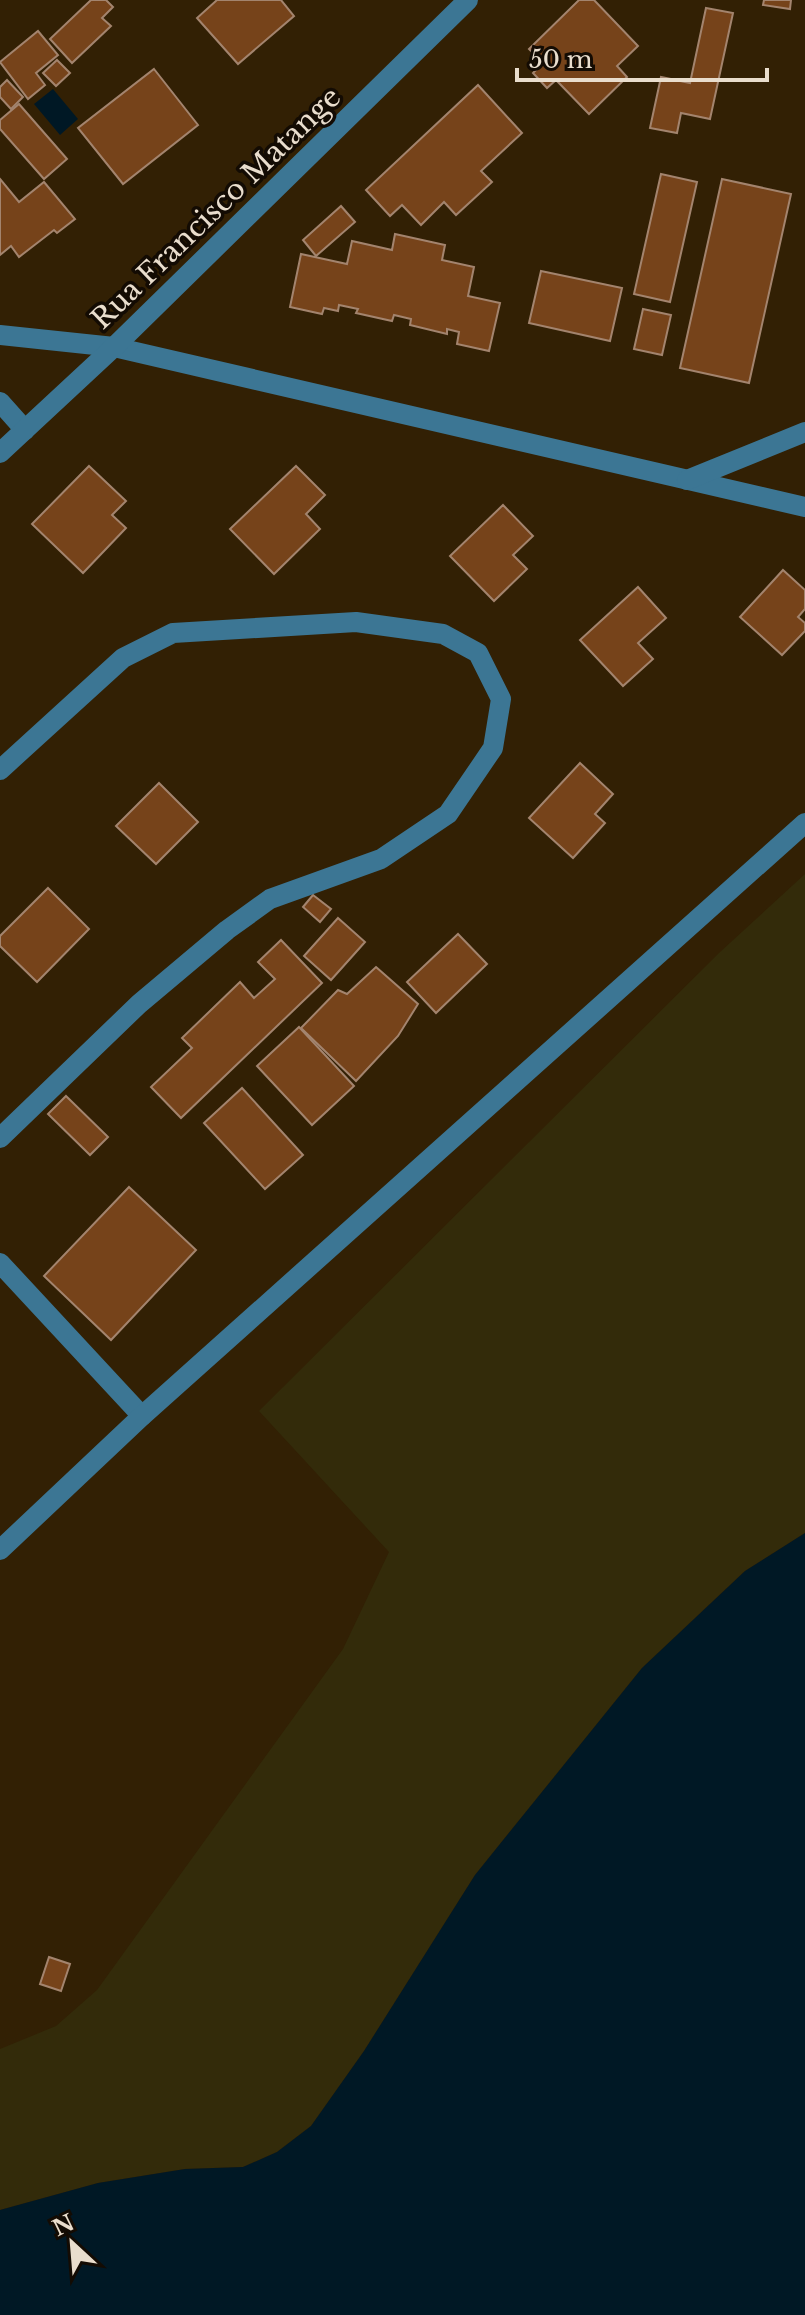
<svg xmlns="http://www.w3.org/2000/svg" width="805" height="2315" viewBox="0 0 805 2315" font-family="'Libre Baskerville',serif">
<style>
.sand{fill:#332b0a}
.water{fill:#001825}
.building{fill:#76431a;stroke:#a3846e;stroke-width:2}
.lines{fill:none;stroke-linecap:round;stroke-linejoin:round}
.minor{stroke:#3c7694;stroke-width:20}
.labels{text-anchor:middle;dominant-baseline:central;stroke-width:7;stroke-linejoin:round;paint-order:stroke}
.street-label{font-size:28px;fill:#e9ddcd;stroke:#130b03}
</style>
<rect width="100%" height="100%" fill="#322004"/>
<path class="sand" d="M805 874V1533L745 1571 642 1668 475 1875 364 2051 311 2126 277 2152 243 2167 185 2169 98 2183 0 2210V2049L56 2026 97 1990 343 1649 389 1552 259 1411 719 953Z"/>
<g class="water">
<path d="M53 89 78 119 60 135 34 104Z"/>
<path d="M805 1533V2315H0V2210L98 2183 185 2169 243 2167 277 2152 311 2126 364 2051 475 1875 642 1668 745 1571Z"/>
</g>
<g class="building">
<path d="M91 0H106L113 7 102 18 111 26 72 63 50 39Z"/>
<path d="M217 0H281L294 16 238 64 197 18Z"/>
<path d="M579 0H594L638 46 617 66 627 77 589 114 556 80 547 88 533 73 543 63 529 49Z"/>
<path d="M764 0H791L790 9 763 5Z"/>
<path d="M706 8 733 13 710 119 681 113 677 133 650 128 661 77 690 83Z"/>
<path d="M38 31 58 55 36 73 45 85 28 99 0 62Z"/>
<path d="M57 60 70 73 56 86 43 73Z"/>
<path d="M154 69 198 125 123 184 78 128Z"/>
<path d="M7 80 23 97 11 109 0 97V87Z"/>
<path d="M478 85 522 133 481 171 492 182 456 215 444 202 421 225 402 205 390 216 366 190Z"/>
<path d="M19 104 67 159 44 179 0 129V120Z"/>
<path d="M661 174 697 182 670 302 634 294Z"/>
<path d="M0 179 19 202 44 182 75 219 57 233 54 230 19 257 11 246 0 255Z"/>
<path d="M722 179 791 194 749 383 680 368Z"/>
<path d="M341 206 355 222 316 256 303 240Z"/>
<path d="M395 234 445 245 442 260 474 267 468 296 500 303 489 351 457 344 459 332 447 329V334L410 325 411 319 394 315 392 321 356 313 358 309 339 305 338 311 324 308 322 314 290 307 301 254 347 264 352 241 392 250Z"/>
<path d="M541 271 622 288 610 341 529 323Z"/>
<path d="M643 309 671 315 662 355 634 349Z"/>
<path d="M89 466 126 501 112 515 126 528 83 573 32 524Z"/>
<path d="M296 466 325 495 306 514 320 529 274 574 230 529Z"/>
<path d="M503 505 533 536 513 555 527 569 494 601 450 556Z"/>
<path d="M783 570 805 590V609L798 617 805 623V631L782 655 740 617Z"/>
<path d="M638 587 666 618 638 643 653 659 623 686 580 640Z"/>
<path d="M580 763 613 794 595 814 605 823 573 858 529 818Z"/>
<path d="M159 783 198 822 156 864 116 826Z"/>
<path d="M48 888 89 929 37 982 0 946V936Z"/>
<path d="M313 895 331 909 320 922 303 907Z"/>
<path d="M338 918 365 942 331 980 304 956Z"/>
<path d="M458 934 487 964 436 1013 407 982Z"/>
<path d="M281 940 322 983 181 1118 151 1087 192 1048 182 1038 240 982 254 998 275 979 258 962Z"/>
<path d="M376 967 418 1004 398 1036 356 1081 301 1028 338 990 347 994Z"/>
<path d="M299 1027 354 1086 312 1125 257 1066Z"/>
<path d="M242 1088 303 1155 265 1189 204 1123Z"/>
<path d="M66 1096 108 1137 90 1155 48 1114Z"/>
<path d="M129 1187 196 1250 111 1340 44 1276Z"/>
<path d="M49 1957 70 1964 61 1991 40 1984Z"/>
</g>
<g class="lines">
<g class="minor">
<path d="M0 335 114 347 805 507"/>
<path d="M0 402 25 430"/>
<path d="M0 453 114 347 468 0"/>
<path d="M687 480 805 432"/>
<path d="M0 770 123 658 173 633 356 622 443 634 478 653 501 699 493 748 448 814 381 859 270 899 227 930 139 1004 0 1138"/>
<path d="M0 1263 142 1416"/>
<path d="M0 1550 142 1416 805 823"/>
</g>
</g>
<g class="labels">
<g class="street-label">
<text transform="translate(216 208) rotate(-44)">Rua Francisco Matange</text>
</g>
</g>
<g transform="translate(72 2243) rotate(334)" stroke="#130b03" stroke-width="6" paint-order="stroke">
<path d="M0-6L14 30L0 20L-14 30Z" fill="#e9ddcd"/>
<text y="-12" font-size="22" font-weight="bold" text-anchor="middle" fill="#e9ddcd">N</text>
</g>
<path d="M517 68v12h250v-12" fill="none" stroke="#e9ddcd" stroke-width="4"/>
<text x="529" y="68" font-size="24" fill="#e9ddcd" stroke="#130b03" stroke-width="6" paint-order="stroke">50 m</text>
</svg>
